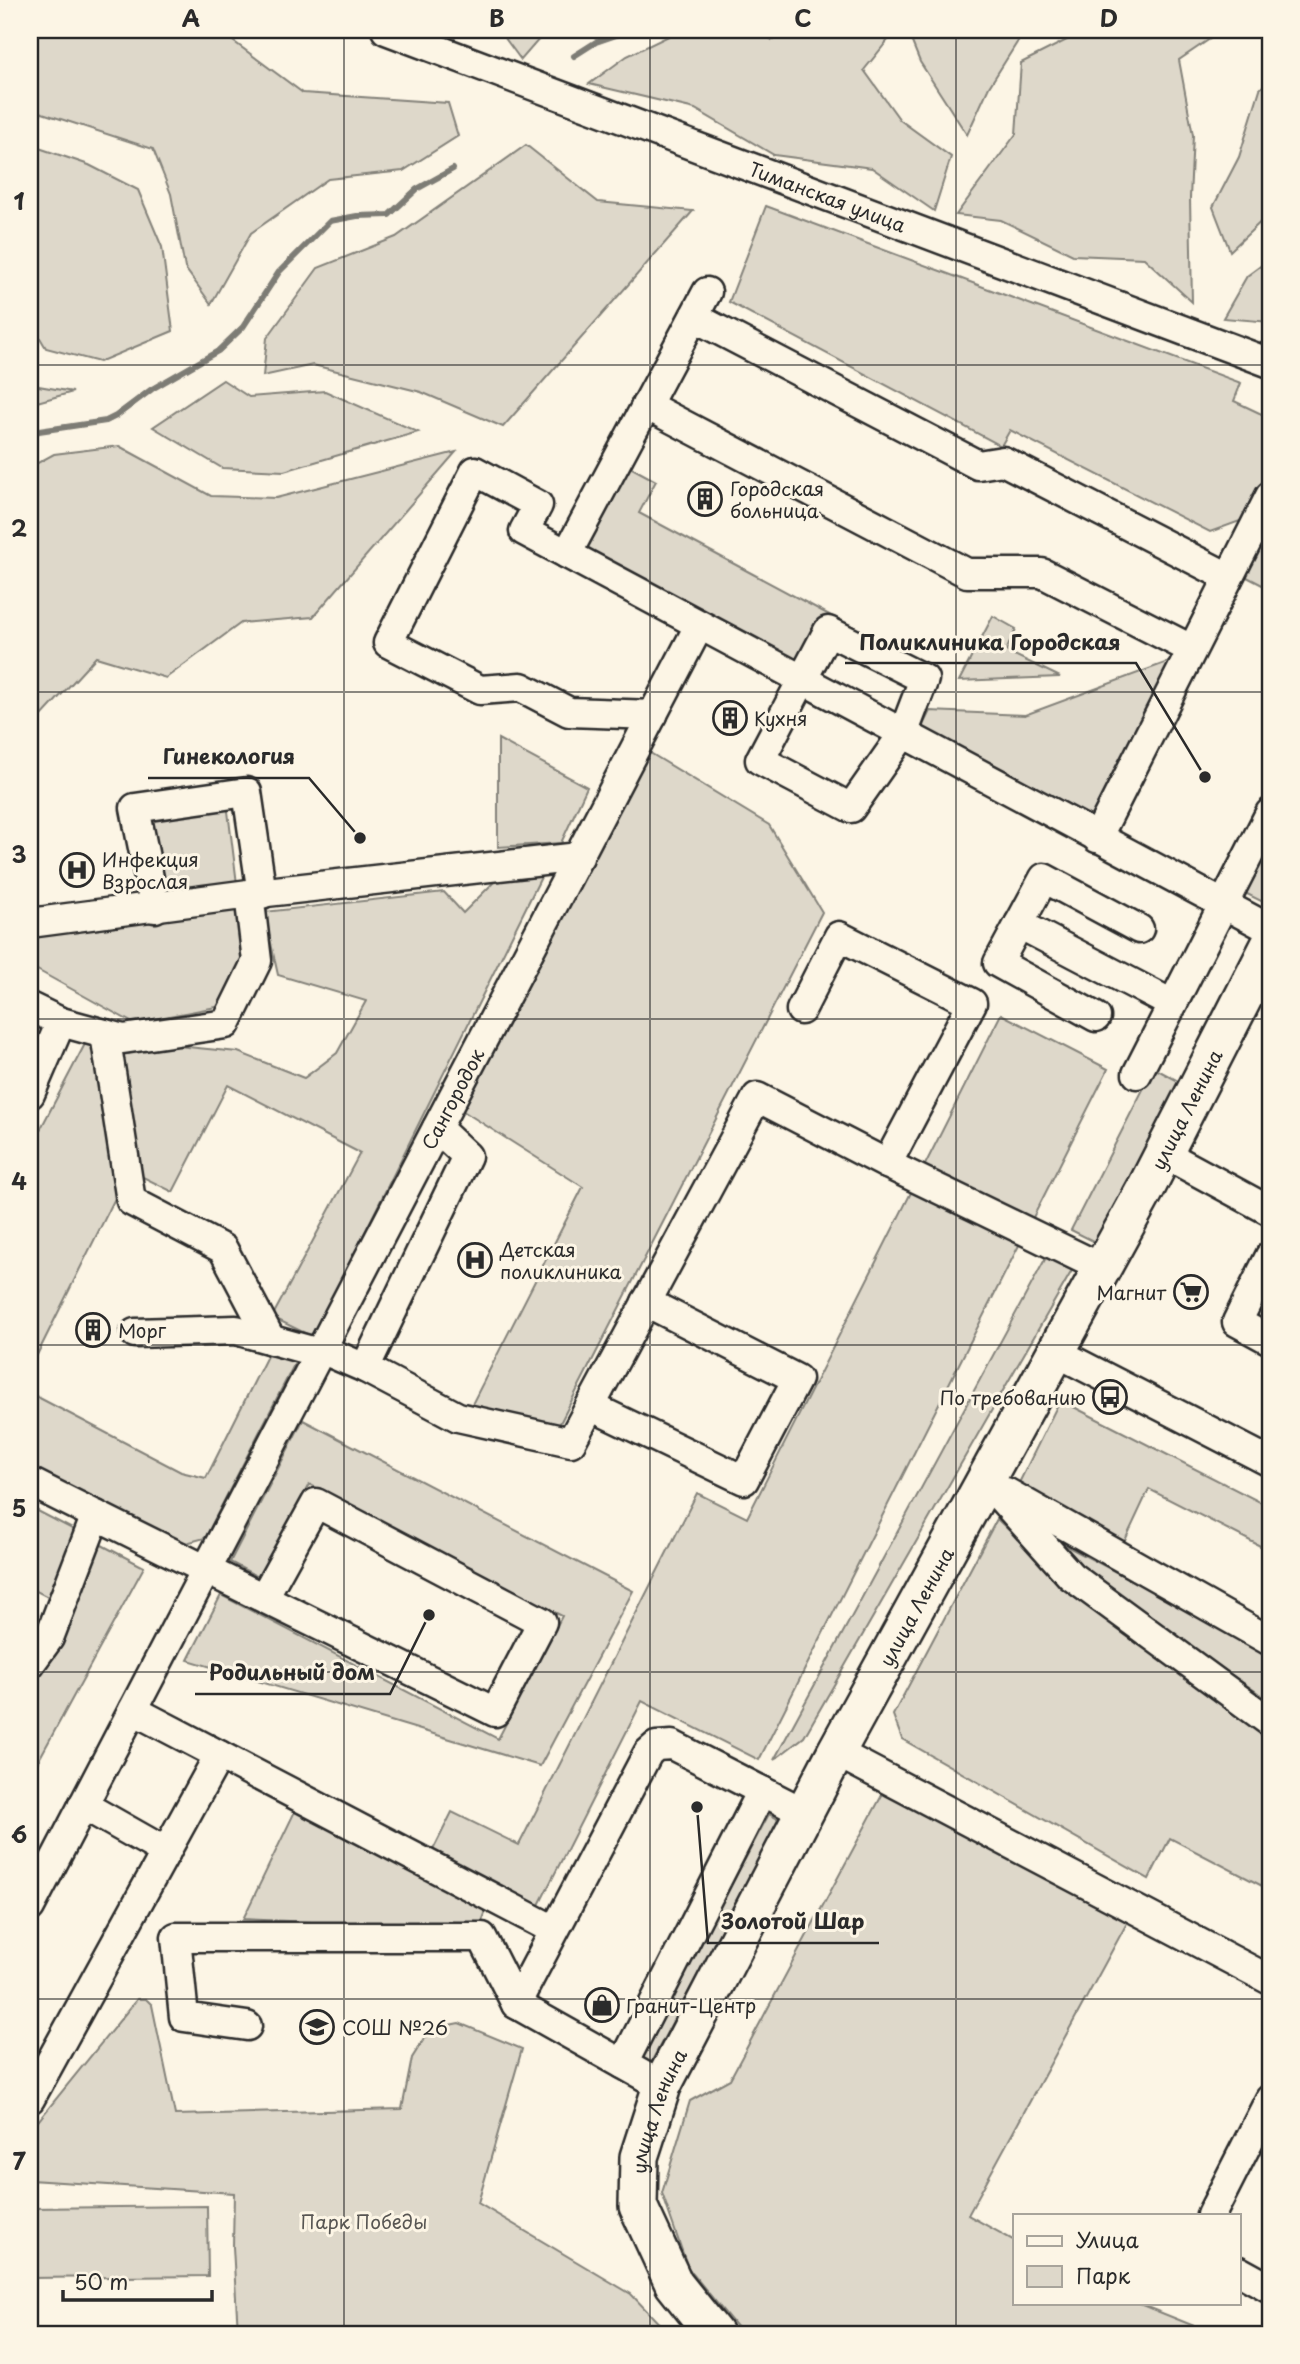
<svg xmlns="http://www.w3.org/2000/svg" width="1300" height="2364" viewBox="0 0 1300 2364" font-family="'Playpen Sans',sans-serif">
<style>
.green{fill:#ded8ca;stroke:#84827a;stroke-width:2}
.lines{fill:none;stroke-linecap:round;stroke-linejoin:round}
.stream{stroke:#7d7b74;stroke-width:6}
.minor-casing{stroke:#2b2b2b;stroke-width:33}
.major-casing{stroke:#2b2b2b;stroke-width:42}
.minor{stroke:#fcf5e5;stroke-width:28}
.major{stroke:#fcf5e5;stroke-width:37}
.grid{fill:none;stroke:#2b2b2b;stroke-width:2;stroke-opacity:0.55}
.labels{text-anchor:middle;dominant-baseline:central;stroke-width:6;stroke-linejoin:round;paint-order:stroke}
.street-label{font-size:19px;fill:#2b2b2b;stroke:#fcf5e5}
.poi-label{font-size:19px;fill:#2b2b2b;stroke:#fcf5e5;text-anchor:start}
.park-label{font-size:19px;fill:#585653;stroke:#fcf5e5}
.leader{fill:none;stroke:#2b2b2b;stroke-width:2.5}
.callout-dot{fill:#2b2b2b;stroke:#fcf5e5;stroke-width:2.5}
.callout-label{font-size:21px;text-anchor:middle;font-weight:bold;fill:#2b2b2b;stroke:#fcf5e5;stroke-width:6;stroke-linejoin:round;paint-order:stroke}
.neatline{fill:none;stroke:#2b2b2b;stroke-width:2.5}
.grid-label{font-size:23px;text-anchor:middle;font-weight:bold;fill:#2b2b2b}
</style>
<rect width="100%" height="100%" fill="#fcf5e5"/>
<filter id="ink" filterUnits="userSpaceOnUse"><feTurbulence type="fractalNoise" baseFrequency=".0143" numOctaves="2"/><feDisplacementMap in="SourceGraphic" scale="14" xChannelSelector="R" yChannelSelector="G"/><feConvolveMatrix kernelMatrix="1 2 1 2 8 2 1 2 1" color-interpolation-filters="sRGB"/></filter>
<g filter="url(#ink)">
<g class="green">
<path d="M30 30H218L303 93 448 103 458 136 403 171 328 179 251 233 211 304 185 268 171 194 153 149 30 109Z"/>
<path d="M499 30H547L521 60Z"/>
<path d="M681 30H758L772 40 796 30H890L892 35 864 70 900 120 951 157 934 211 872 168 774 155 695 109 589 84 627 56Z"/>
<path d="M907 30H1025L989 87 967 135 920 62Z"/>
<path d="M1077 30H1223L1179 60 1193 135 1190 198 1192 302 1144 258 1073 255 1001 220 956 215 1016 134 1021 63 1067 40Z"/>
<path d="M1270 79V213L1230 251 1213 207 1239 157 1260 89Z"/>
<path d="M30 145 89 165 138 190 162 247 173 331 99 362 46 348 30 321Z"/>
<path d="M526 145 598 202 693 211 503 427 421 392 313 365 263 376 267 338 318 268 396 237Z"/>
<path d="M766 206 1241 383 1234 401 1270 418V476L1251 517 1210 532 1010 430 1001 446 729 302Z"/>
<path d="M1270 259V322L1223 318 1247 276Z"/>
<path d="M30 379 33 385 73 392 30 404Z"/>
<path d="M223 380 249 397 325 391 418 432 284 471 222 468 153 427Z"/>
<path d="M119 446 211 496 276 498 456 452 313 617 241 623 166 678 96 657 30 729V628L35 582 30 532V467L54 454Z"/>
<path d="M619 461 656 481 639 513 835 618 803 677 570 552Z"/>
<path d="M1270 528V589L1245 576Z"/>
<path d="M993 616 1016 629 1006 651 1060 677 959 681Z"/>
<path d="M1181 657 1095 831 917 737 930 711 1025 715Z"/>
<path d="M498 739 587 787 561 843 498 847Z"/>
<path d="M637 745 769 825 822 912 555 1433 468 1412 583 1187 452 1104Z"/>
<path d="M227 803 238 892 164 902 152 813Z"/>
<path d="M1270 833V887L1263 902 1241 891Z"/>
<path d="M508 868 544 871 313 1337 272 1317 360 1153 228 1085 173 1192 129 1170 30 1369V1149L85 1044 128 1054 157 1044 238 1052 304 1078 337 1053 366 1001 278 975 264 912 444 892 463 913Z"/>
<path d="M257 905 237 1003 133 1023 30 966V938Z"/>
<path d="M1001 1014 1108 1069 759 1760 642 1701 538 1907 431 1854 452 1812 519 1845 697 1493 747 1518Z"/>
<path d="M1154 1068 1180 1082 1095 1242 1071 1230Z"/>
<path d="M1049 1252 1074 1267 804 1737 774 1760Z"/>
<path d="M271 1348 297 1359 205 1538 186 1543 153 1529 30 1466V1393L181 1472 206 1478Z"/>
<path d="M1060 1400 1270 1507V1551L1149 1489 1122 1547 1014 1493Z"/>
<path d="M303 1420 633 1591 540 1766 188 1660 221 1595 498 1739 562 1616 309 1484 260 1578 230 1562Z"/>
<path d="M30 1507 80 1533 56 1601 30 1588Z"/>
<path d="M997 1519 1065 1584 1270 1731V1890L1170 1838 1149 1879 902 1739 893 1715Z"/>
<path d="M96 1542 144 1567 30 1776V1679L59 1640Z"/>
<path d="M1061 1543 1270 1653V1701L1099 1585Z"/>
<path d="M889 1782 1133 1912 968 2215 1015 2241V2303H1137L1214 2334H742L688 2268 662 2193 690 2101 730 2079Z"/>
<path d="M297 1807 488 1906 479 1929 243 1919Z"/>
<path d="M769 1814 780 1820 647 2070 635 2065Z"/>
<path d="M137 1999H146L152 2005 175 2115 402 2109 412 2058 424 2039 439 2027 459 2023 522 2049 478 2203 631 2294 669 2334H242L238 2332 233 2247 234 2193 30 2180V2131Z"/>
<path d="M207 2206 208 2276 30 2278V2208Z"/>
</g>
<g class="lines">
<g class="stream">
<path d="M574 56 596 42 631 30"/>
<path d="M30 435 39 431 106 421 116 416 152 389 218 351 243 327 279 272 330 221 357 216 389 215 417 189 453 169"/>
</g>
<g class="minor-casing">
<g id="minor">
<path id="s1" d="M386 30 1270 363"/>
<path d="M694 317 978 465 1003 461 1228 577"/>
<path d="M646 405 967 573H1042L1191 649"/>
<path d="M567 554 707 292"/>
<path d="M828 631 924 679 903 734 851 808 760 760Z"/>
<path d="M653 715 569 712 521 687 480 690 388 643 475 471 538 505 524 531 1270 929"/>
<path d="M1097 838 1270 496"/>
<path d="M155 908 135 808 247 792 262 894"/>
<path d="M30 923 249 894 579 857"/>
<path d="M1019 924 1172 1004"/>
<path d="M30 1007 61 1022 123 1039 226 1024 257 961 249 894"/>
<path d="M801 1010 839 936 972 1003 887 1164"/>
<path d="M1096 1017 998 963 1044 878 1139 929"/>
<path d="M105 1034 131 1201 223 1249 271 1340"/>
<path d="M1137 1074 1270 813"/>
<path d="M30 1094 61 1022"/>
<path d="M1163 1153 1270 1211"/>
<path d="M1270 1256 1237 1322 1270 1340"/>
<path d="M135 1333 236 1330 319 1353"/>
<path d="M321 1349 365 1368 467 1156 437 1128"/>
<path d="M1056 1352 1270 1462"/>
<path d="M365 1368 458 1417 571 1442 757 1097 887 1164 1102 1268"/>
<path d="M590 1406 744 1480 797 1379 646 1302"/>
<path d="M986 1481 1071 1576 1270 1722"/>
<path d="M30 1482C184 1560 340 1635 495 1712L542 1622 316 1503 264 1597"/>
<path d="M1006 1492 1270 1641"/>
<path d="M30 1664 49 1638 96 1515"/>
<path d="M133 1710 554 1930"/>
<path d="M836 1752 1270 1980"/>
<path d="M83 1805 166 1852"/>
<path id="s2" d="M30 1907 699 626"/>
<path d="M247 2026 184 2017 176 1937H482L516 2004"/>
<path d="M623 2064 762 1791"/>
<path d="M662 2086 516 2004 648 1753 656 1746 672 1745 805 1813"/>
<path d="M30 2099 219 1755"/>
<path d="M1211 2215 1270 2099"/>
<path d="M1239 2271 1270 2288"/>
</g>
</g>
<g class="major-casing">
<g id="major">
<path id="s3" d="M714 2334 674 2284 638 2206 639 2157 662 2086 836 1752 1146 1188 1270 945"/>
</g>
</g>
<use href="#minor" class="minor"/>
<use href="#major" class="major"/>
</g>
</g>
<path class="grid" d="M344 30V2334M650 30V2334M956 30V2334M30 365H1270M30 692H1270M30 1019H1270M30 1345H1270M30 1672H1270M30 1999H1270"/>
<defs>
<g id="building-ring" transform="scale(1.75)"><circle r="9.5" fill="#fcf5e5" stroke="#2b2b2b" stroke-width="1.5"/><path d="M-4-6H4V6H1V3H-1V6H-4ZM-2.5-4.3h1.7v1.8h-1.7ZM.8-4.3h1.7v1.8H.8ZM-2.5-1h1.7V.8h-1.7ZM.8-1h1.7V.8H.8Z" fill="#2b2b2b"/></g>
<g id="hospital-ring" transform="scale(1.75)"><circle r="9.5" fill="#fcf5e5" stroke="#2b2b2b" stroke-width="1.5"/><path d="M-5-5h3v3.5h4V-5h3V5h-3V1.5h-4V5h-3Z" fill="#2b2b2b"/></g>
<g id="supermarket-ring" transform="scale(1.75)"><circle r="9.5" fill="#fcf5e5" stroke="#2b2b2b" stroke-width="1.5"/><path d="M-6-5.5h2.5l.6 2H6L4.5 2H-2.5L-4.4-4H-6ZM-1.5 3.2a1.3 1.3 0 1 0 .1 0ZM3 3.2a1.3 1.3 0 1 0 .1 0Z" fill="#2b2b2b"/></g>
<g id="bus-ring" transform="scale(1.75)"><circle r="9.5" fill="#fcf5e5" stroke="#2b2b2b" stroke-width="1.5"/><path d="M-5-6H5V4H4V6H2V4H-2V6H-4V4H-5ZM-3.5-4V0h7V-4ZM-3.5 1.2v1.5H-2V1.2ZM2 1.2v1.5H3.5V1.2Z" fill="#2b2b2b"/></g>
<g id="shop-ring" transform="scale(1.75)"><circle r="9.5" fill="#fcf5e5" stroke="#2b2b2b" stroke-width="1.5"/><path d="M-5-2.5h2.3a2.7 3.5 0 0 1 5.4 0H5L5.5 6h-11ZM-1.5-2.5h3a1.5 2.3 0 0 0-3 0Z" fill="#2b2b2b"/></g>
<g id="school-ring" transform="scale(1.75)"><circle r="9.5" fill="#fcf5e5" stroke="#2b2b2b" stroke-width="1.5"/><path d="M0-5L7-2L0 1L-7-2ZM-4 1L0 2.5L4 1V4Q0 6-4 4Z" fill="#2b2b2b"/></g>
</defs>
<g fill-rule="evenodd">
<use href="#building-ring" x="705" y="499"/>
<use href="#building-ring" x="730" y="718"/>
<use href="#hospital-ring" x="77" y="870"/>
<use href="#hospital-ring" x="475" y="1260"/>
<use href="#supermarket-ring" x="1191" y="1292"/>
<use href="#building-ring" x="93" y="1330"/>
<use href="#bus-ring" x="1110" y="1397"/>
<use href="#shop-ring" x="602" y="2005"/>
<use href="#school-ring" x="317" y="2027"/>
</g>
<g class="labels">
<g class="street-label">
<text stroke="none"><textPath href="#s1" startOffset="472">Тиманская улица</textPath></text>
<text stroke="none"><textPath href="#s2" startOffset="912">Сангородок</textPath></text>
<text stroke="none"><textPath href="#s3" startOffset="1382">улица Ленина</textPath></text>
<text stroke="none"><textPath href="#s3" startOffset="816">улица Ленина</textPath></text>
<text stroke="none"><textPath href="#s3" startOffset="248">улица Ленина</textPath></text>
</g>
<g class="poi-label">
<text x="730" y="488">Городская<tspan x="730" dy="22">больница</tspan></text>
<text x="754" y="718">Кухня</text>
<text x="102" y="859">Инфекция<tspan x="102" dy="22">Взрослая</tspan></text>
<text x="500" y="1249">Детская<tspan x="500" dy="22">поликлиника</tspan></text>
<text x="1166" y="1292" text-anchor="end">Магнит</text>
<text x="118" y="1330">Морг</text>
<text x="1086" y="1397" text-anchor="end">По требованию</text>
<text x="626" y="2005">Гранит-Центр</text>
<text x="342" y="2027">СОШ №26</text>
</g>
<g class="park-label">
<text x="364" y="2221">Парк Победы</text>
</g>
</g>
<path class="leader" d="M1205 777L1136 663H845M360 838L309 778H148M429 1615L390 1694H195M697 1807L708 1943H879"/>
<g class="callout-dot">
<circle cx="1205" cy="777" r="7"/>
<circle cx="360" cy="838" r="7"/>
<circle cx="429" cy="1615" r="7"/>
<circle cx="697" cy="1807" r="7"/>
</g>
<g class="callout-label">
<text x="990" y="650">Поликлиника Городская</text>
<text x="229" y="764">Гинекология</text>
<text x="292" y="1680">Родильный дом</text>
<text x="793" y="1929">Золотой Шар</text>
</g>
<rect width="1300" height="2364" fill="none" stroke="#fcf5e5" stroke-width="77"/>
<rect x="1013" y="2214" width="228" height="91" fill="#fcf5e5" stroke="#a8a49b" stroke-width="2"/>
<rect x="1027" y="2236" width="35" height="10" fill="#fcf5e5" stroke="#a8a49b" stroke-width="2"/>
<text x="1076" y="2248" font-size="21" fill="#2b2b2b">Улица</text>
<rect x="1027" y="2266" width="35" height="21" fill="#ded8ca" stroke="#a8a49b" stroke-width="2"/>
<text x="1076" y="2284" font-size="21" fill="#2b2b2b">Парк</text>
<path d="M63 2290v10h149v-10" fill="none" stroke="#2b2b2b" stroke-width="3.5"/>
<text x="74" y="2290" font-size="21" fill="#2b2b2b" stroke="#fcf5e5" stroke-width="5" paint-order="stroke">50 m</text>
<rect x="38" y="38" width="1224" height="2288" class="neatline"/>
<g class="grid-label">
<text x="191" y="27">A</text>
<text x="497" y="27">B</text>
<text x="803" y="27">C</text>
<text x="1109" y="27">D</text>
<text x="19" y="210">1</text>
<text x="19" y="537">2</text>
<text x="19" y="863">3</text>
<text x="19" y="1190">4</text>
<text x="19" y="1517">5</text>
<text x="19" y="1843">6</text>
<text x="19" y="2170">7</text>
</g>
</svg>
